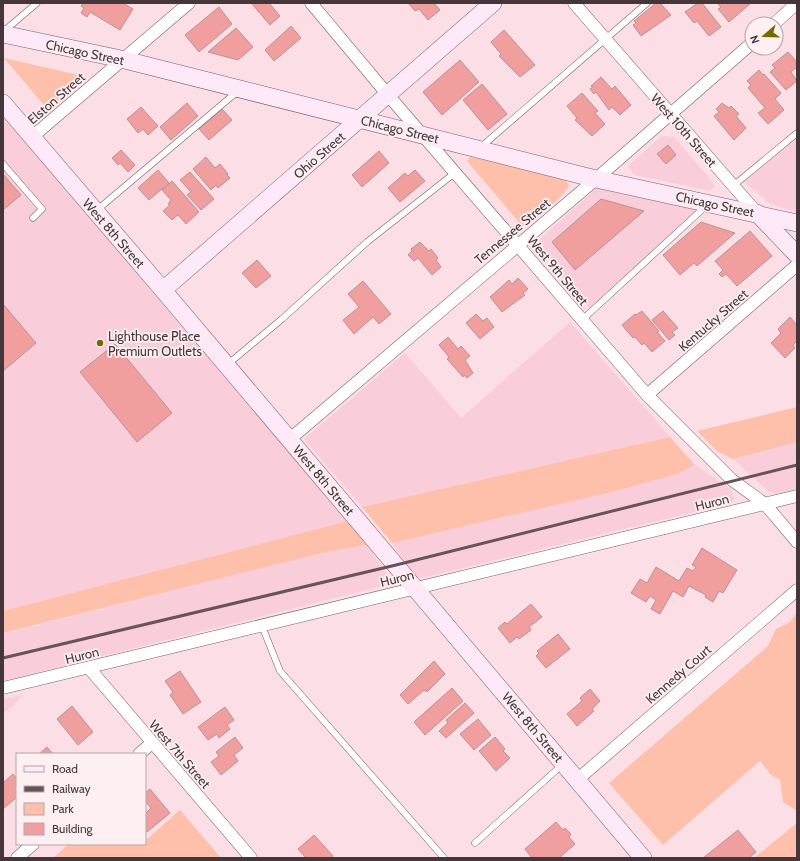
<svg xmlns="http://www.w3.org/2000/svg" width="800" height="861" viewBox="0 0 800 861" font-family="Cabin,sans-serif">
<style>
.built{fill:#f9cdda}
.green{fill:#fec0ab}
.building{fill:#f19e9e;stroke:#b79493}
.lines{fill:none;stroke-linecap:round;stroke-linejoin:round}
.lane-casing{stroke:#7b5c65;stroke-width:7}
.street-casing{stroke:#7b5c65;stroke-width:13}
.secondary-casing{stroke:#7b5c65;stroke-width:18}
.lane{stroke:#fff;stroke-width:6}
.street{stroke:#fff;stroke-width:12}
.secondary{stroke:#fde9f7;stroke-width:17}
.rail{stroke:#655459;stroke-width:3}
.poi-dot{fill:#756900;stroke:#feeff3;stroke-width:1.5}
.labels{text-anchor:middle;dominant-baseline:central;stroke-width:3.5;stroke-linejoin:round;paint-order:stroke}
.street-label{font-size:13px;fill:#44363a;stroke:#feeff3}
.poi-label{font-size:13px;fill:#44363a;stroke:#feeff3;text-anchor:start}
</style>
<rect width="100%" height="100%" fill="#fbdee6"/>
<g class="built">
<path d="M3 118 45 165 348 521 3 611Z"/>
<path d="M797 133V212L770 204 741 179Z"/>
<path d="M662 136 674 137 705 173 715 186 710 191 635 175 628 166Z"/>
<path d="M596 188 701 210 592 311 535 244Z"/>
<path d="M570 322 670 437 362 507 304 439 405 353 461 418Z"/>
<path d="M797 442V489L777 494 768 491 733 459Z"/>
<path d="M695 465 731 489 734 498 731 503 426 577 416 578 392 543 616 491 677 474Z"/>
<path d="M367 545 391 580V584L3 681V634L326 552Z"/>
<path d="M23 695 15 703 3 714V699Z"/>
</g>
<g class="green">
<path d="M4 58 87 77 48 110Z"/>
<path d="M470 157 556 176 566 180 569 186C559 202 538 217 522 226L467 161Z"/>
<path d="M797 407V442L733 459 718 452 697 431Z"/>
<path d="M670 437 695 465 677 474 616 491 392 543 362 507Z"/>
<path d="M348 521 367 545 326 552 3 633V611Z"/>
<path d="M797 612V811L783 802 780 780 770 774 760 761 663 845 609 783 768 646 776 629 790 622Z"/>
<path d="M180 810 221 858H53L69 844H145V837L147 839Z"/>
<path d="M797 823V858H754Z"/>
</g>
<g class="building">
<path d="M83 3H123L133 9 120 30 90 12 87 17 81 13 84 8 81 6Z"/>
<path d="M251 3H269L280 16 270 25Z"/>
<path d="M408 3H434L440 10 428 20 419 9 415 11Z"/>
<path d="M656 3H660L671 15 641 36 633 25 636 23 634 21Z"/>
<path d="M698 3H702L721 27 709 36 697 21 694 23 685 12Z"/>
<path d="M717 3H751L729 22 718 9 721 7Z"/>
<path d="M219 7 232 24 199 52 185 35Z"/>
<path d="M291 26 301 38 274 61 265 50Z"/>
<path d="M236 28 253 47 238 60 208 52Z"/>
<path d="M504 30 535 65 520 77 499 56 501 54 491 42Z"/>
<path d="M788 52 797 62V67L791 72 797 81 786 90 770 72 775 68 772 65Z"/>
<path d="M460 60 479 82 442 115 423 92Z"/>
<path d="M759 70 763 75 764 74 781 93 775 99 784 110 768 124 758 113 765 108 748 88 751 85 747 81Z"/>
<path d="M601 77 612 89 615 86 631 105 620 115 612 107 609 110 596 92 594 94 590 89 593 87 591 86Z"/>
<path d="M482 84 507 114 488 130 463 100Z"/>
<path d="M582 93 598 111 595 113 605 124 592 136 575 120 577 118 567 106Z"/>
<path d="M187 103 198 116 171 140 160 127Z"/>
<path d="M722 103 729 108 731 106 739 114 736 116 746 128 734 140 714 116 719 112 716 109Z"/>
<path d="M141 107 158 126 148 135 143 129 138 133 127 119Z"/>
<path d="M222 109 232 120 209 140 199 129Z"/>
<path d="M668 145 676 155 666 164 657 154Z"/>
<path d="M121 150 135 165 128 172 120 163 118 165 112 158Z"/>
<path d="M379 151 389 163 362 187 352 175Z"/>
<path d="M206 157 215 168 220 164 228 174 227 175 230 178 218 188 216 185 211 190 193 169Z"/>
<path d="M158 170 169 183 149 200 138 188Z"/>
<path d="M415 170 425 181 400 202 388 188 405 173 408 176Z"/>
<path d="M190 172 214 199 201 210 187 195 191 192 180 180Z"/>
<path d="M3 174 21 195 3 210Z"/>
<path d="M172 181 199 212 186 224 178 215 172 220 163 211 170 205 168 204 171 200 162 190Z"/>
<path d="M601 199 644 211 575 270 552 242Z"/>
<path d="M701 222 735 233 697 266 694 263 680 275 663 255Z"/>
<path d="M750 231 772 256 737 286 726 274 722 277 719 274 723 270 715 261Z"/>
<path d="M420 242 429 251 431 249 438 258 436 260 441 267 432 275 418 258 414 261 408 255 412 251 411 249Z"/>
<path d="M257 260 271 276 256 288 242 273Z"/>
<path d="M518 278 528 289 523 293 525 295 502 312 490 297 509 280 512 284Z"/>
<path d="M363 281 391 314 379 324 373 317 354 334 343 320 359 307 348 294Z"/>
<path d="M3 304 36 343 3 371Z"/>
<path d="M642 311 659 331 657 332 665 341 652 352 644 343 642 345 635 337 633 338 622 325 635 314 636 315Z"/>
<path d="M663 311 678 328 672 332 675 335 669 340 652 320Z"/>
<path d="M476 314 483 321 487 318 494 327 480 339 466 323Z"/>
<path d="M790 317 797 325V341L793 345 795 348 785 358 771 343 781 333 778 329Z"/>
<path d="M448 337 458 349 461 346 470 356 465 360 473 373 467 378 464 375 463 377 447 359 449 357 439 345Z"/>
<path d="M115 344 172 413 137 442 80 372Z"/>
<path d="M702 548 737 570 723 593 719 591 713 602 705 597 706 595 689 586 683 597 673 591 660 614 651 609 656 600 650 596 646 602 631 593 640 579 647 583 656 567 679 581 687 568 693 571 696 567 692 565Z"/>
<path d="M531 604 542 617 529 627 531 630 519 639 517 637 510 643 498 628 505 622 507 624Z"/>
<path d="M558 634 570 649 546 668 536 656 539 653 537 651Z"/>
<path d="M434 661 445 674 427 692 424 690 408 704 400 695Z"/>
<path d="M180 671 201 702 183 714 170 695 173 692 165 681Z"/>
<path d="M452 688 463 701 425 735 414 722Z"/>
<path d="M590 689 600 701 592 709 594 711 577 726 567 714 582 701 580 698Z"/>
<path d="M465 703 474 713 446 738 439 731 448 723 446 720Z"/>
<path d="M72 706 93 732 78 745 57 719Z"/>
<path d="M225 707 234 720 227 725 230 729 219 738 217 734 208 740 198 727Z"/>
<path d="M478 719 491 735 474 750 460 734Z"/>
<path d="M235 737 243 748 234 755 238 761 221 775 211 762 219 756 216 752Z"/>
<path d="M495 737 505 749 503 751 510 758 496 771 479 751Z"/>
<path d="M47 747 53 754H39Z"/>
<path d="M13 774 17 779V797L3 809V783Z"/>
<path d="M150 789 170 813 147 832 145 829V814L151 808 145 801V793Z"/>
<path d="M556 822 563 830 565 828 571 834 569 837 575 844 559 858H532L525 849Z"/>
<path d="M738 830 756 852 749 858H703Z"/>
<path d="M314 835 333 856 331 858H306L298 849Z"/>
</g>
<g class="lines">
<g class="lane-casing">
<g id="lane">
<path d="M3 32 37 3"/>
<path d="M481 147 647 3"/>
<path d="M3 164 42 209 33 218"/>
<path d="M733 186 797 133"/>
<path d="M97 210 238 91"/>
<path d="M582 320 706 206"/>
<path d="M228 364 282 319 367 242 456 172"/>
<path d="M262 626 280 671 444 858"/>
<path d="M475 843 562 765"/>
</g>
</g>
<g class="street-casing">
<g id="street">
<path d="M311 3 388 95 647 395 732 480 765 504 797 542"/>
<path d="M574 3 757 213"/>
<path d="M774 24 797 3"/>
<path d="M32 137 189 3"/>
<path d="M647 395 797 265"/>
<path d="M290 439 596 179 752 43"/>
<path d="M89 668 251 858"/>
<path d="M3 688 797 496"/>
<path d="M139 754 152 743"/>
<path d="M577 780 797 590"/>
<path d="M17 858 33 844"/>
</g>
</g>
<g class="secondary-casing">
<g id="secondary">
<path d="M3 34 121 59 596 179 797 223"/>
<path d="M3 103 163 290 643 858"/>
<path d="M757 213 797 255"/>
<path d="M163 290 493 3"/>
</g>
</g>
<use href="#lane" class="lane"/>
<use href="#street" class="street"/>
<use href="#secondary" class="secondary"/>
<path class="rail" d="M3 658 396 565 797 465"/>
</g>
<circle class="poi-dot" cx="100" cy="343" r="4"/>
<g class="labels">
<g class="street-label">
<text transform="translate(85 52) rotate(12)">Chicago Street</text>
<text transform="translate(56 98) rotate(-41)">Elston Street</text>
<text transform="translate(400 129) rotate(14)">Chicago Street</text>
<text transform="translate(684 130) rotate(49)">West 10th Street</text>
<text transform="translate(319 155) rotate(-41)">Ohio Street</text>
<text transform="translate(715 204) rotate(12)">Chicago Street</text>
<text transform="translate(512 231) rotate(-40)">Tennessee Street</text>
<text transform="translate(114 233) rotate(49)">West 8th Street</text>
<text transform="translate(558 270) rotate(50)">West 9th Street</text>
<text transform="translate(713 320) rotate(-41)">Kentucky Street</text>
<text transform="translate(324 480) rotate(50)">West 8th Street</text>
<text transform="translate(712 502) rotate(-14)">Huron</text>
<text transform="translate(397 578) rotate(-14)">Huron</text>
<text transform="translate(82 655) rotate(-14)">Huron</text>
<text transform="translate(678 674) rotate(-41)">Kennedy Court</text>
<text transform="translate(533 727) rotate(50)">West 8th Street</text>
<text transform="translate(180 754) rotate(49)">West 7th Street</text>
</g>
<g class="poi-label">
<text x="108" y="336">Lighthouse Place<tspan x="108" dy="15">Premium Outlets</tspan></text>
</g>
</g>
<rect width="800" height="861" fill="none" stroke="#44363a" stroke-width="8"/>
<rect x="16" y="753" width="130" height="92" fill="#feeff3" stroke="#b4a5a9"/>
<rect x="24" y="766" width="20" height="6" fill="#fde9f7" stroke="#b4a5a9"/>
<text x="52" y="773" font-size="12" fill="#44363a">Road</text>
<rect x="24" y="786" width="20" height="6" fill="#655459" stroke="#b4a5a9"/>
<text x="52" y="793" font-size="12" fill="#44363a">Railway</text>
<rect x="24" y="803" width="20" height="12" fill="#fec0ab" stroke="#b4a5a9"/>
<text x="52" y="813" font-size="12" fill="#44363a">Park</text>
<rect x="24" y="823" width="20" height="12" fill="#f19e9e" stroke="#b4a5a9"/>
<text x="52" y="833" font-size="12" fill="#44363a">Building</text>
<g transform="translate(764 36) rotate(250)"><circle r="19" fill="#feeff3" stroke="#b4a5a9"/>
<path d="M0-3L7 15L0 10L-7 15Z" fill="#756900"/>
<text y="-6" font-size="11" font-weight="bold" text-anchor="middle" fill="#44363a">N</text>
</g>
</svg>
